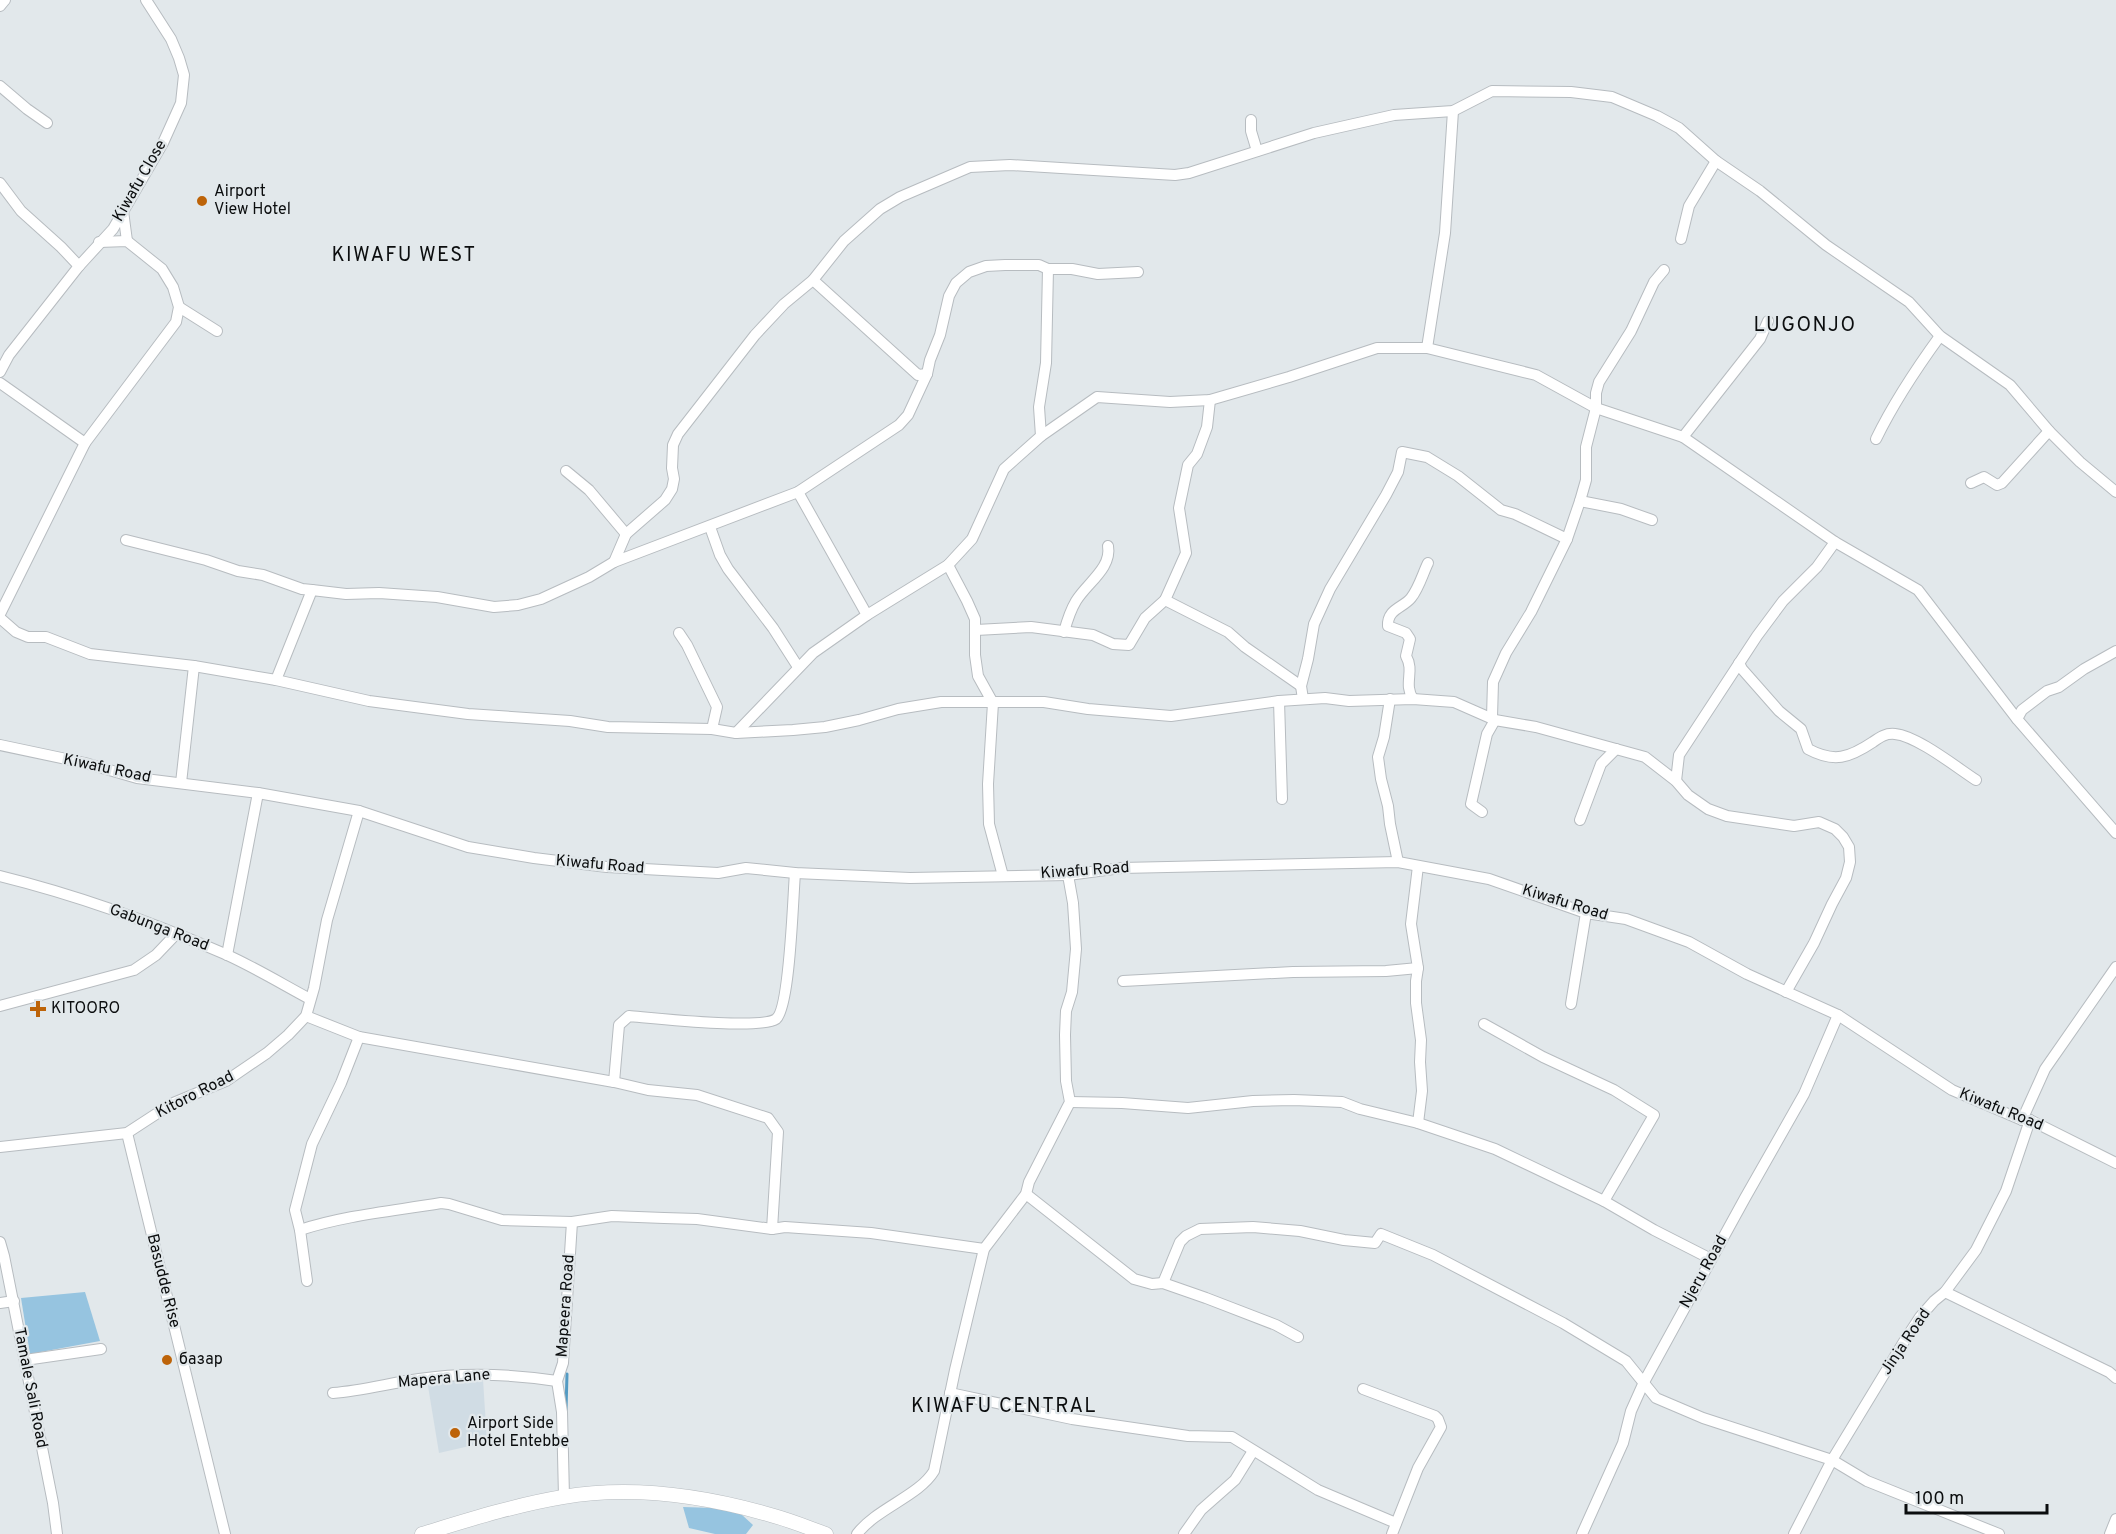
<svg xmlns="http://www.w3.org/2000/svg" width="2116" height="1534" viewBox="0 0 2116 1534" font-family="Overpass,sans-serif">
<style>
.built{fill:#d0dce4}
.green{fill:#96c4e0}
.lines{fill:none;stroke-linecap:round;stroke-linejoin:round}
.stream{stroke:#549bc3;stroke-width:3}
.minor-casing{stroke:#b7bcc0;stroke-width:12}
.tertiary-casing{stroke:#b7bcc0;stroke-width:15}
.minor{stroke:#fff;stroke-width:10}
.tertiary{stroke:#fff;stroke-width:14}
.poi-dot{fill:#bd6308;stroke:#e2e8eb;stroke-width:2}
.labels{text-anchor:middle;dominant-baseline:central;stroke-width:4.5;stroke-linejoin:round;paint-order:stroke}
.street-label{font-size:16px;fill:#0b0d0e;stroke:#e2e8eb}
.poi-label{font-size:16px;fill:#0b0d0e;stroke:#e2e8eb;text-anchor:start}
.quarter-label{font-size:20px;letter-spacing:1.5px;fill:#0b0d0e;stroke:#e2e8eb}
</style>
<rect width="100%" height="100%" fill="#e2e8eb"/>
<path class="built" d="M483 1379 487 1442 439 1453 427 1380Z"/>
<g class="green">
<path d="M85 1292 100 1341 30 1354 21 1298Z"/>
<path d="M683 1507 713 1508 741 1514 753 1525 746 1534H715L689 1528Z"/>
</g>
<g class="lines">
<path class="stream" d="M566 1410 567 1374"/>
<g class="minor-casing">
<g id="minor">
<path d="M0 6 5 0"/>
<path d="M0 86 27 109 47 123"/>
<path d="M1251 120V131L1257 151"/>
<path d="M0 183 21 211 61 247 79 266"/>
<path d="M123 211 127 241"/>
<path d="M1681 239 1689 206 1716 161"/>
<path d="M813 280 918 375 927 374"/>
<path d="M179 307 217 331"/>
<path d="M1427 348 1445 233 1453 111"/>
<path d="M0 372 9 355 79 266 113 229 163 143 181 103 184 75 179 58 171 39 146 0"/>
<path d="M0 383 85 443"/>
<path d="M1210 400 1207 427 1197 454 1188 465 1179 508 1186 553 1165 600 1228 632 1245 647 1301 686"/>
<path d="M1041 436 1097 397 1170 402 1210 400 1289 377 1377 348H1427L1536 375 1596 408 1683 437 1835 542 1918 590 2017 719 2116 833"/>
<path d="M1683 437 1760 339 1768 321"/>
<path d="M1876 439C1894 402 1916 369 1940 336"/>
<path d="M566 471 589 490 626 534"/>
<path d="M1971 483 1984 477 1997 485 2002 483 2049 431"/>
<path d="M798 492 867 615"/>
<path d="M1580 501 1621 509 1652 520"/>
<path d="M710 527 720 555 728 569 773 628 798 667"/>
<path d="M126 540 206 560 238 571 263 575 302 589 312 590"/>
<path d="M614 562 626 534 665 500 672 489 674 479 672 468 673 445 678 434 755 335 784 304 813 280 844 241 880 209 900 197 970 167 1010 165 1175 175 1189 173 1314 133 1394 115 1453 111 1492 91 1571 92 1612 97 1657 116 1679 128 1716 161 1760 191 1826 245 1909 302 1940 336 2010 385 2049 431 2080 462 2116 492"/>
<path d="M948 565 967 601 975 619V655L978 676 993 703 988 784 989 824 1003 876"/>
<path d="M0 614 85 443 176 322 179 307 173 287 162 269 127 241 99 242"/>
<path d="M0 618 16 632 28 637H46L90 654 194 666 276 680 369 701 468 714 570 721 608 727 712 729 736 733 793 730 825 727 859 720 898 709 941 702H1044L1088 709 1171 716 1279 701 1325 698 1349 701 1413 699 1454 702 1495 720 1536 727 1645 757 1676 781 1688 795 1708 809 1727 816 1794 826 1819 822 1835 829 1843 837 1849 847 1850 862 1846 878 1832 904 1814 943 1786 992"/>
<path d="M976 630 1031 627 1093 635 1113 644 1129 645 1145 618 1165 600"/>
<path d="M1064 632C1067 621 1070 611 1076 601 1087 583 1112 568 1108 546"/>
<path d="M679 633 687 645 717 707 712 729"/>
<path d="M1739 663 1742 669 1779 711 1801 729 1808 749C1834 763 1849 758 1873 742 1880 737 1886 733 1895 734 1917 736 1956 767 1976 780"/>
<path d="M276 680 312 590 346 594 379 593 437 597 494 607 518 605 541 599 589 577 614 562 798 492 899 425 908 415 927 374 930 360 940 335 949 296 956 283 969 272 986 266 1005 265H1039L1048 269H1072L1098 274 1138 272"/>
<path d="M1303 699 1301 686 1308 659 1314 624 1330 589 1386 495 1398 472 1402 452 1427 457 1458 476 1501 510 1515 514 1567 539"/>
<path d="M1390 699 1384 737 1378 757 1381 779 1388 806 1390 824 1398 862"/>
<path d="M1413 699C1403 683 1415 672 1406 656L1410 639 1406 633 1388 626C1387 609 1403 608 1411 598 1419 588 1423 573 1428 563"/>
<path d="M1279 701 1282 799"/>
<path d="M1492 717 1493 682 1506 653 1531 612 1567 539 1580 501 1586 480V447L1596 408V393L1599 382 1631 331 1654 282 1664 270"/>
<path d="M2017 719 2022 710 2047 691 2059 687 2084 669 2116 651"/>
<path d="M736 733 813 653 867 615 948 565 972 539 1004 469 1041 436 1039 407 1046 363 1048 269"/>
<path d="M0 745 85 763 137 778 258 793 359 811 468 847 534 858 607 867 718 873 746 868 795 873 910 878 1068 875 1121 868 1398 862 1489 879 1586 913 1626 919 1689 942 1747 974 1838 1015 1952 1090 2022 1120H2030L2116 1163"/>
<path d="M1676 781 1679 755 1757 636 1783 601 1817 567 1835 542"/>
<path d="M181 783 194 666"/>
<path d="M1482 812 1471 804 1487 734 1495 720"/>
<path d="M1580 820 1601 764 1616 749"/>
<path d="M1418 866 1411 924 1418 968 1416 981V1003L1421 1040 1420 1062 1422 1091 1418 1123"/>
<path d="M0 876C77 895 152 922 225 954 254 967 282 984 310 999"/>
<path d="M227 955 258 793"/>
<path d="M1123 981 1293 972 1386 971 1418 968"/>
<path d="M1571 1004 1586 913"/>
<path d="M0 1006 134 970 156 955 176 934"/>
<path d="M306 1016 359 1037 614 1082 648 1090 697 1095 768 1118 778 1132 772 1229"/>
<path d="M1484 1024 1543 1057 1614 1090 1654 1115 1604 1201"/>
<path d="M614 1082 619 1025 629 1016C653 1018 760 1030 776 1019 790 1008 793 896 795 873"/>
<path d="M1070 1102 1122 1103 1188 1108 1253 1101 1294 1100 1342 1102 1360 1109 1418 1123 1495 1149 1604 1201 1654 1230 1711 1259"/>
<path d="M2022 1120 2045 1069 2116 967"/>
<path d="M127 1133 225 1534"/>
<path d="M0 1147 127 1133 173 1103 226 1081 267 1053 288 1035 306 1016 314 988 327 920 359 811"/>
<path d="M1026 1194 1134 1279 1152 1284 1163 1283 1206 1298 1276 1325 1298 1337"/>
<path d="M300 1230C346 1215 394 1211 441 1203L449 1204 502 1220 572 1222 612 1216 664 1218 697 1219 772 1229 785 1227 871 1233 984 1249"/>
<path d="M0 1242 4 1256 53 1503 57 1534"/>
<path d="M307 1281 300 1230 295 1210 312 1144 341 1083 359 1037"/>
<path d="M1163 1283 1180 1242 1186 1236 1200 1229 1253 1227 1300 1231 1344 1240 1375 1243 1381 1234 1433 1255 1563 1323 1626 1361 1656 1398 1703 1418 1832 1460 1867 1481 1999 1534"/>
<path d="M1945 1292 2109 1372 2116 1378"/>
<path d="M0 1303 14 1301"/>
<path d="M25 1360 101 1349"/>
<path d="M1363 1389 1435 1416 1438 1419 1441 1427 1418 1468 1392 1534"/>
<path d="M333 1393C362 1391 390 1383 419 1379 465 1372 511 1374 557 1381"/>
<path d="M950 1393 1072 1419 1188 1436 1232 1437 1318 1490 1396 1523"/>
<path d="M564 1497 562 1412 557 1381 563 1363 572 1222"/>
<path d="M857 1534C877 1508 919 1496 934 1471L955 1370 984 1249 1026 1194 1029 1182 1070 1102 1066 1081 1065 1035 1066 1011 1072 992 1076 949 1073 903 1068 875"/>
<path d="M1184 1534 1201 1510 1235 1480 1253 1451"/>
<path d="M1582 1534 1623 1443 1631 1411 1644 1382 1745 1198 1804 1094 1838 1015"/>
<path d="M1794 1534 1832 1460 1903 1343 1920 1317 1934 1301 1945 1292 1976 1250 2006 1191 2030 1120"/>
<path d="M2110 1534 2116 1519"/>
</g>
</g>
<g class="tertiary-casing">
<path id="tertiary" d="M422 1534C468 1520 515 1505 563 1497 633 1485 706 1496 774 1516 792 1521 809 1528 826 1534"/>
</g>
<use href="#minor" class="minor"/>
<use href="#tertiary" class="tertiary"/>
</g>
<g class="poi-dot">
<circle cx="202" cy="201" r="6"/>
<path d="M35 1000h6v6h6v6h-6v6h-6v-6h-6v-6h6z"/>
<circle cx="167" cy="1360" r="6"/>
<circle cx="455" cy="1433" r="6"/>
</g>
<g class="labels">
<g class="street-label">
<text transform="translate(140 181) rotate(-60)">Kiwafu Close</text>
<text transform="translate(107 769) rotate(12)">Kiwafu Road</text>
<text transform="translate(600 865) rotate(5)">Kiwafu Road</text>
<text transform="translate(1085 871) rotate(-4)">Kiwafu Road</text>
<text transform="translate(1565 903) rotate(17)">Kiwafu Road</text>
<text transform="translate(159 928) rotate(21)">Gabunga Road</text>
<text transform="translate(195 1095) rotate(-27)">Kitoro Road</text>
<text transform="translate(2001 1110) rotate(22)">Kiwafu Road</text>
<text transform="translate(1704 1272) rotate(-61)">Njeru Road</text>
<text transform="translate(163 1281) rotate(76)">Basudde Rise</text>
<text transform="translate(566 1306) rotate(-86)">Mapeera Road</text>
<text transform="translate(1906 1342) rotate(-56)">Jinja Road</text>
<text transform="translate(444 1379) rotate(-5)">Mapera Lane</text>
<text transform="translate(30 1388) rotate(79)">Tamale Sali Road</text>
</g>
<g class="poi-label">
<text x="214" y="192">Airport<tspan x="214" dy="18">View Hotel</tspan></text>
<text x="51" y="1009">KITOORO</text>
<text x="179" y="1360">базар</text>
<text x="467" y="1424">Airport Side<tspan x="467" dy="18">Hotel Entebbe</tspan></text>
</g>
<g class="quarter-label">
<text x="404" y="256">KIWAFU WEST</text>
<text x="1805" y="326">LUGONJO</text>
<text x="1004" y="1407">KIWAFU CENTRAL</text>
</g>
</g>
<path d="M1906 1504v9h141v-9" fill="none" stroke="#0b0d0e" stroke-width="3"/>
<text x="1915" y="1504" font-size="18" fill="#0b0d0e" stroke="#e2e8eb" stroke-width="4.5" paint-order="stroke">100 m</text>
</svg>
